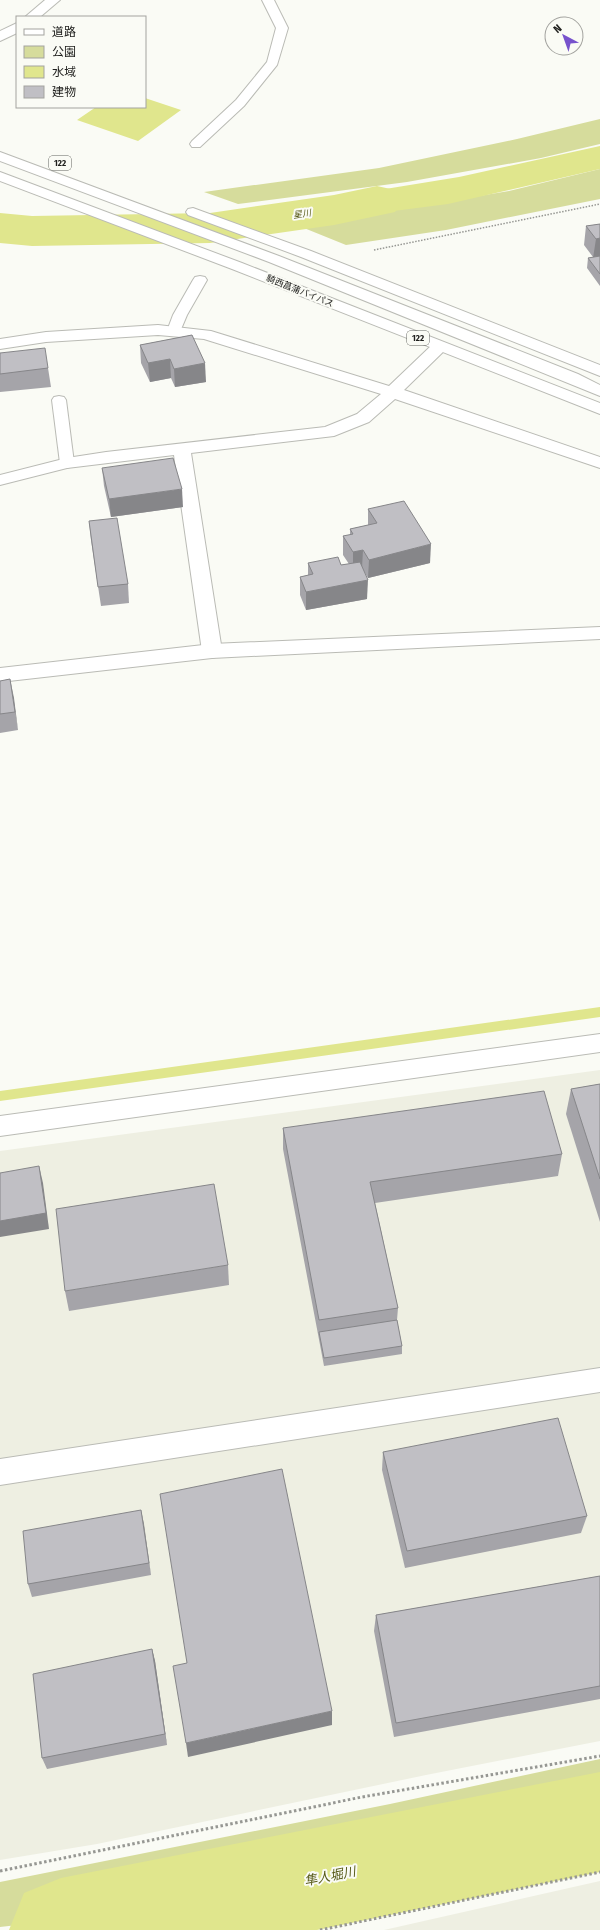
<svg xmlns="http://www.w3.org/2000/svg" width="600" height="1930" viewBox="0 0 600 1930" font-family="'Fira Sans Condensed','Noto Sans JP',sans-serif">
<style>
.built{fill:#eeefe2}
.green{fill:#d6dc9c}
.water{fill:#e0e68d}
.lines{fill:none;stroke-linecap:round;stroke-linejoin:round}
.stream{fill:#e0e68d;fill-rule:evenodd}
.river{fill:#e0e68d;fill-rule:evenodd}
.service-casing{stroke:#babbb5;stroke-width:2}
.minor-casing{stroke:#babbb5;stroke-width:2}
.tertiary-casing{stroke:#babbb5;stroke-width:2}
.trunk-casing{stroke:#babbb5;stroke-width:2}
.path-far1{stroke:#969793;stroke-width:1.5;stroke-dasharray:1.5 1.5;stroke-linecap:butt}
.path{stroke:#969793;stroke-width:3;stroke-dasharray:2.5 2.5;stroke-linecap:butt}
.service{fill:#fff;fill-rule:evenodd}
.minor{fill:#fff;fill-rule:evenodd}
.tertiary{fill:#fff;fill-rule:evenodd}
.trunk{fill:#fff;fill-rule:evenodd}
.wall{fill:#a5a4a9}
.shaded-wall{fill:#868689}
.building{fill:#c0bfc4;stroke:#868689}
.labels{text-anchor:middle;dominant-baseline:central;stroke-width:4;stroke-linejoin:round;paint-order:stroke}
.shield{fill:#fafbf5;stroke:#61625e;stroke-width:1}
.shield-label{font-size:9px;font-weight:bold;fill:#20201e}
.far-water-label{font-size:9px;font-style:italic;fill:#585b1a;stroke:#fafbf5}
.far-street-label{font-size:9px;fill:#20201e;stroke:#fafbf5}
.near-water-label{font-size:13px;font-style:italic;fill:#585b1a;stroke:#fafbf5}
</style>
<rect width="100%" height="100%" fill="#fafbf5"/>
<g class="built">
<path d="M600 1070V1741L426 1775 97 1844 0 1860V1151Z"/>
<path d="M600 1881V1930H384Z"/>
</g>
<g class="green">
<path d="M600 119V144L541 158 407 182 238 204 204 192 379 168 517 139Z"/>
<path d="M600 169V199L446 230 346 245 299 226 509 191Z"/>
<path d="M600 1759V1801L101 1895 62 1920 0 1927V1882L390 1804Z"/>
</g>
<g class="water">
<path d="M145 98 181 110 138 141 77 120 96 107H145Z"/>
<path d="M600 146V169L448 204 292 224 249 208 336 197 459 177Z"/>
<path d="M0 217 46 218 108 243 0 241Z"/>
</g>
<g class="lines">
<path class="stream" d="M600 1007V1017L0 1101V1091Z"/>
<g class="river">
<path d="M377 186 395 190 402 201 395 212 334 225 210 243 32 246 0 243V213L32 216 210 213 334 195Z"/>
<path d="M600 1772V1872L317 1930H9L24 1893 61 1878Z"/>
</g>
<g class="service-casing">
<g id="service">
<path d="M262 0H274L288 28 277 65 244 106 200 147H192L190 144 192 141 236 100 267 62 276 28Z"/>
<path d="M200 276 205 277 207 280 187 315 179 334H169L167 331 173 315 193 280 195 277Z"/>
<path d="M59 396 64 397 66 400 74 463 72 466 67 468 62 466 60 463 52 400 54 397Z"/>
</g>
</g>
<g class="minor-casing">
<g id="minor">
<path d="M158 325 211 331 389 386 433 344 439 342 445 344 447 347 445 350 404 390 600 457V468L395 399 369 422 334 436 191 453 222 651 219 656 212 658 205 656 202 651 174 455 67 468 0 485V475L67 458 106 452 325 427 357 414 381 394 204 339 158 335 46 342 0 349V339L46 332Z"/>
<path d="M600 1368V1392L0 1485V1459Z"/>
</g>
</g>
<g class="tertiary-casing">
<g id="tertiary">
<path d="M45 0H60L40 17H25Z"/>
<path d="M17 23V33L0 41V31Z"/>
<path d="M600 627V639L212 658 0 682V668L212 644Z"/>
<path d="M600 1034V1052L0 1136V1116Z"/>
</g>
</g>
<g class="trunk-casing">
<g id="trunk">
<path d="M0 152 279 256 578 374 600 385V396L269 262 0 161Z"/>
<path d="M0 172 242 263 600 403V414L232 269 0 181Z"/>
<path d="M193 208 311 251 600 365V376L301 257 188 215 186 212 188 209Z"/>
</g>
</g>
<path class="path-far1" d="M374 250 600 204"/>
<g class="path">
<path d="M0 1871 362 1797 600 1756"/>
<path d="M320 1930 600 1872"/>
</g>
<use href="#service" class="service"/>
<use href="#minor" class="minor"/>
<use href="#tertiary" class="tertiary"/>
<use href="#trunk" class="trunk"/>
</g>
<g class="wall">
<path d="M600 224V286L587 268 588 258 593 257 584 245 586 226Z"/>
<path d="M192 335 206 382 175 387 171 378 150 382 141 363 140 345Z"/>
<path d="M0 353 48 368 51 387 0 392Z"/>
<path d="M102 468 183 507 111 517 104 486Z"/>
<path d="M368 509 430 563 368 578 363 570 367 599 306 610 300 595V577L308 575V563L341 565 349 564 343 555V536L350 535V529L368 525Z"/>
<path d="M89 521 128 584 129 603 101 606 91 540Z"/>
<path d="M10 679 18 730 0 733V681Z"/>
<path d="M600 1084V1222L566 1114 571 1089Z"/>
<path d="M283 1128 562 1154 558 1176 375 1203 398 1308 397 1320 402 1346V1354L324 1366 283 1149Z"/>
<path d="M228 1265 229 1285 69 1311 65 1291Z"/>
<path d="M383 1452 587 1516 581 1533 405 1568 382 1470Z"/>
<path d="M141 1510 151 1575 32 1597 28 1584Z"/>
<path d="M600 1576V1699L394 1737 374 1631 376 1615Z"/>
<path d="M152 1649 155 1661 167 1745 47 1769 42 1758Z"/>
</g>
<g class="shaded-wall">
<path d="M600 238V256L593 258 596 239Z"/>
<path d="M170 359 171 378 150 382 148 363Z"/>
<path d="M205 363 206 382 175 387 174 369Z"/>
<path d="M182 489 183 507 111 517 109 499Z"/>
<path d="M431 544 430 563 368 578 369 560Z"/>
<path d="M363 550 362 568 353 571V552Z"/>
<path d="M368 580 367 599 306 610V592Z"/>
<path d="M10 679 14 698 18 730 15 712Z"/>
<path d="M39 1166 43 1183 49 1229 0 1237V1221Z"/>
<path d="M141 1510 144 1524 151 1575 149 1563Z"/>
<path d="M152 1649 155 1661 167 1745 165 1734Z"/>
<path d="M332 1711V1725L188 1757 186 1743Z"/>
</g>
<g class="building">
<path d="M600 224V238L596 239 586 226Z"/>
<path d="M600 256V274L588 258Z"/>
<path d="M192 335 205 363 174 369 170 359 148 363 140 345Z"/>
<path d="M45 348 48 368 0 374V353Z"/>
<path d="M173 458 182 489 109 499 102 468Z"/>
<path d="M404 501 431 544 369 560 363 550 353 552 343 536 353 534 350 529 377 523 368 509Z"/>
<path d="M117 518 128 584 98 587 89 521Z"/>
<path d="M338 557 341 565 360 562 368 580 306 592 300 577 313 574 308 563Z"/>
<path d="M10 679 15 712 0 714V681Z"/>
<path d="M600 1084V1179L571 1089Z"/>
<path d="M544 1091 562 1154 370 1182 398 1308 319 1320 283 1128Z"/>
<path d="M39 1166 46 1213 0 1221V1173Z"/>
<path d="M214 1184 228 1265 65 1291 56 1209Z"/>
<path d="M397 1320 402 1346 324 1358 319 1332Z"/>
<path d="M558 1418 587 1516 407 1551 383 1452Z"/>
<path d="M282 1469 332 1711 186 1743 173 1666 187 1663 160 1494Z"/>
<path d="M141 1510 149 1563 28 1584 23 1531Z"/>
<path d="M600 1576V1686L396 1723 376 1615Z"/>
<path d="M152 1649 165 1734 42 1758 33 1674Z"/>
</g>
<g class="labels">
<g class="shield">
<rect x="49" y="156" width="22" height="14" rx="3"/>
<rect x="407" y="331" width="22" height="14" rx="3"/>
</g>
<g class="shield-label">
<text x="60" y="163">122</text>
<text x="418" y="338">122</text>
</g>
<g class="far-water-label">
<text transform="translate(302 214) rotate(-8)">星川</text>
</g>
<g class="far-street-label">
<text transform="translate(300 291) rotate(22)">騎西菖蒲バイパス</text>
</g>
<g class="near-water-label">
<text transform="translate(330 1876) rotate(-11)">隼人堀川</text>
</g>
</g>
<rect x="16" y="16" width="130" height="92" fill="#fafbf5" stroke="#a3a39f"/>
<rect x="24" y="29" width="20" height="6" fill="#ffffff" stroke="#a3a39f"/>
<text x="52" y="36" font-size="12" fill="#20201e">道路</text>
<rect x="24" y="46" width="20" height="12" fill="#d6dc9c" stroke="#a3a39f"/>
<text x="52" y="56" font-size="12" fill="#20201e">公園</text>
<rect x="24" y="66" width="20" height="12" fill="#e0e68d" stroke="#a3a39f"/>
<text x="52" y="76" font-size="12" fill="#20201e">水域</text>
<rect x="24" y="86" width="20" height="12" fill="#c0bfc4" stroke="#a3a39f"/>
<text x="52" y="96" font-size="12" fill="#20201e">建物</text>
<g transform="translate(564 36) rotate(319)"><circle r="19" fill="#fafbf5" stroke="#a3a39f"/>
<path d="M0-3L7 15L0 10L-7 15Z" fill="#7752cc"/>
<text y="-6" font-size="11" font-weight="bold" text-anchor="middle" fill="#20201e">N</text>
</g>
</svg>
